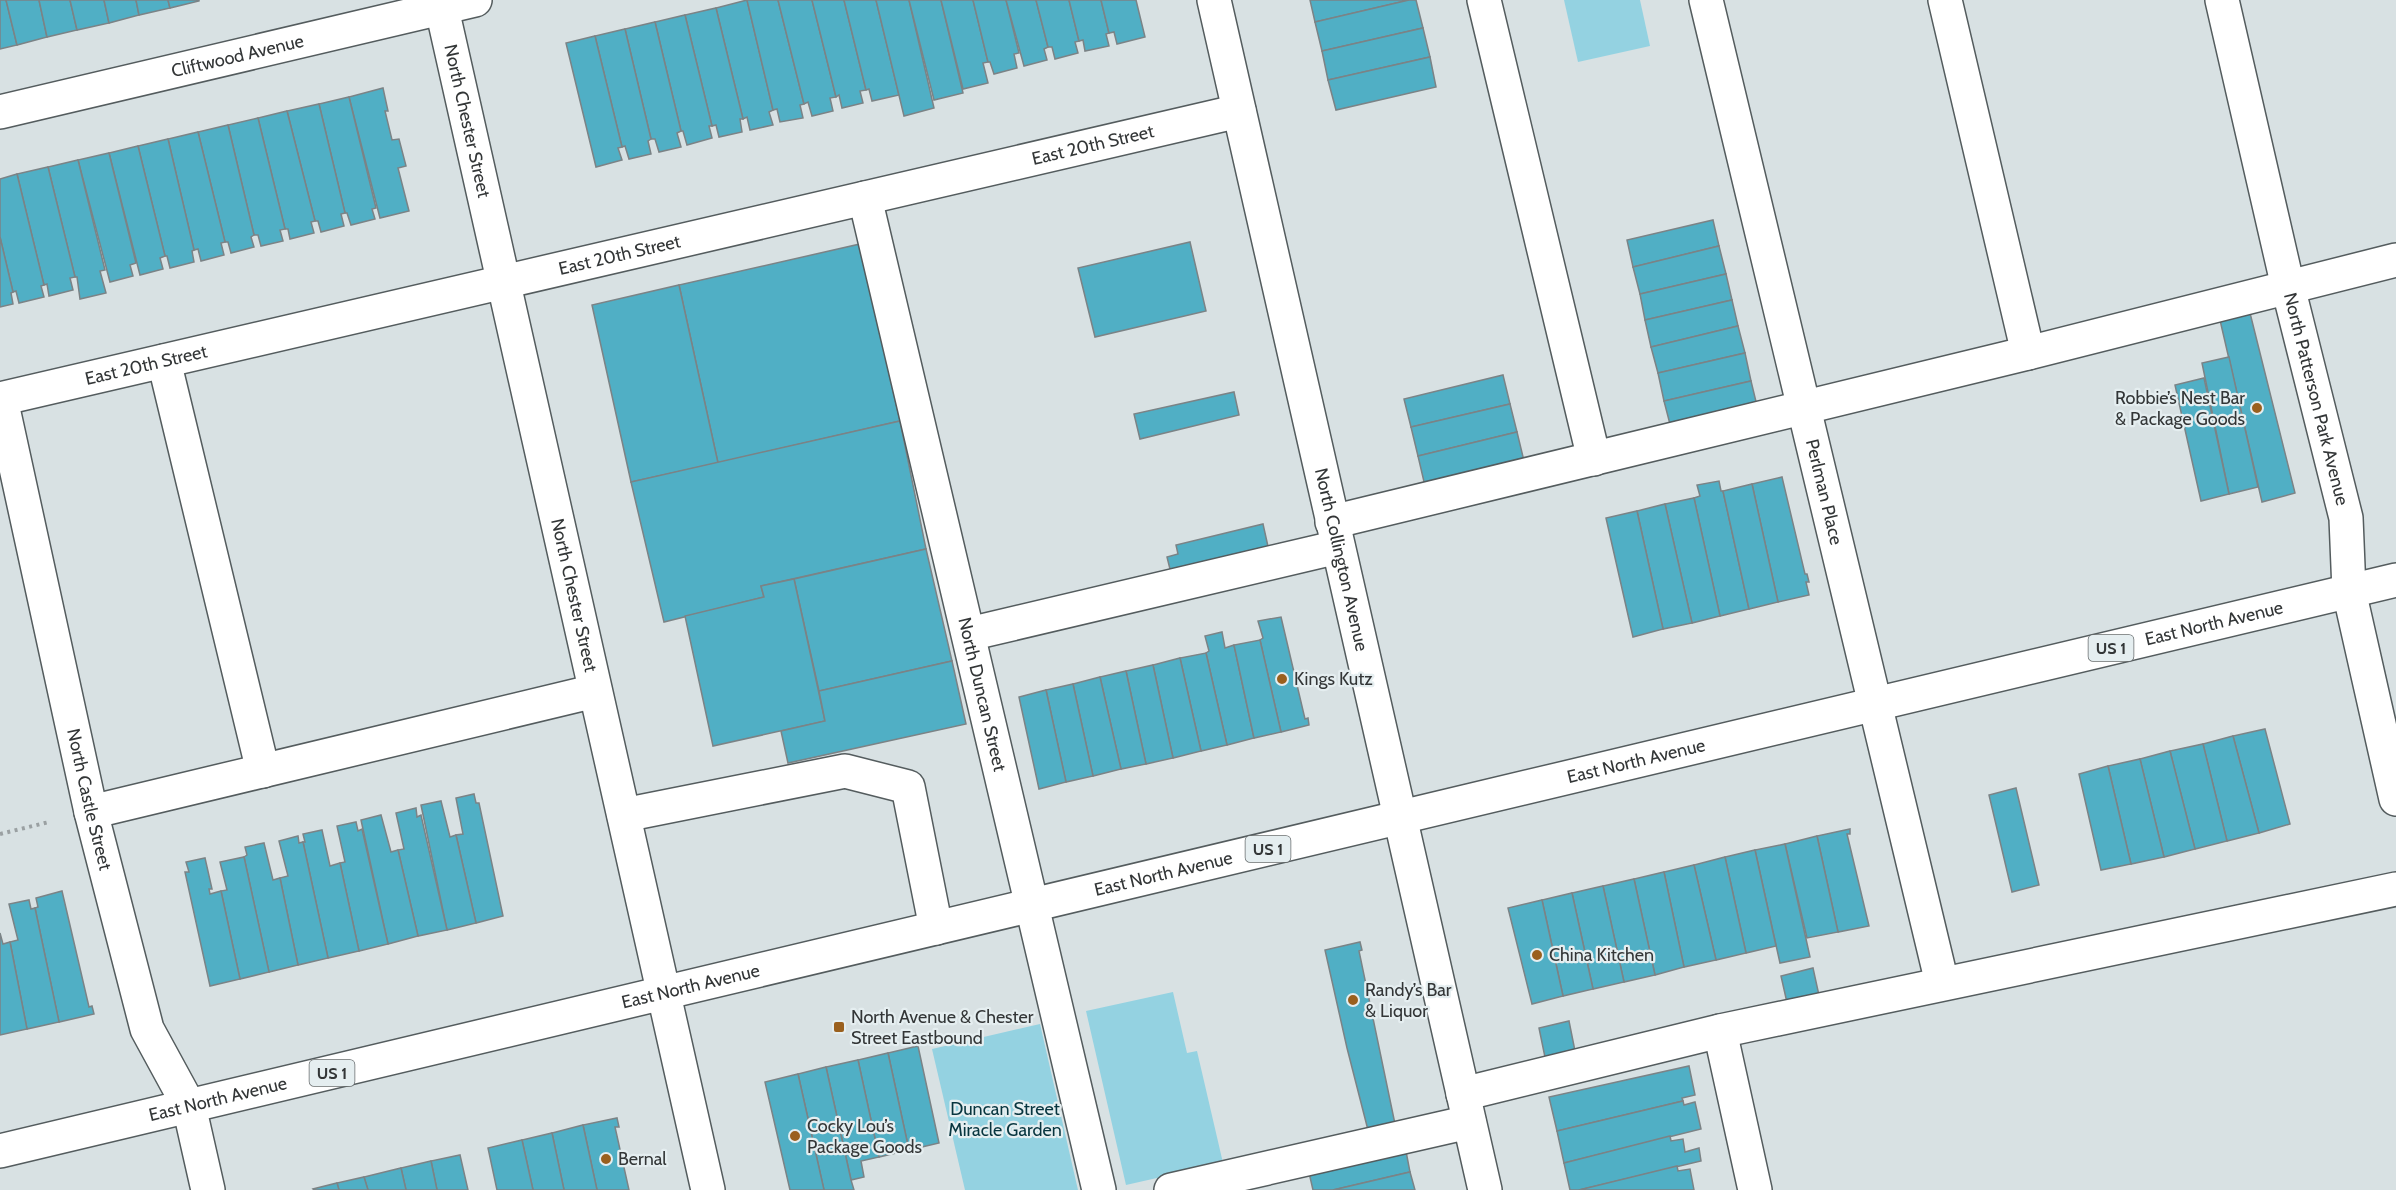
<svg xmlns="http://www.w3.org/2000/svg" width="2396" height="1190" viewBox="0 0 2396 1190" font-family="Cabin,sans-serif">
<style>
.green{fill:#94d2e1}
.building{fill:#50afc5;stroke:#7b8386;stroke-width:1.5}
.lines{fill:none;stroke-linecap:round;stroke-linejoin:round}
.minor-casing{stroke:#545c5e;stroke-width:36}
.major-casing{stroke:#545c5e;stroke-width:36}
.path{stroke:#9aa0a2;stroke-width:4;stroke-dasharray:3 4.5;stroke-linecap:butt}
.minor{stroke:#fff;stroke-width:33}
.major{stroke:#fff;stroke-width:33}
.poi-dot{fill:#9a601e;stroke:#e5eef0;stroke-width:2}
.labels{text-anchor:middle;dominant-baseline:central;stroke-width:4.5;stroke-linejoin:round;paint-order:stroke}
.shield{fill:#e5eef0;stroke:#686d6e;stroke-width:1.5}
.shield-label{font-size:16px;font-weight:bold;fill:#333637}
.street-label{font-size:18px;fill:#333637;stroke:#e5eef0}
.poi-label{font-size:18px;fill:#333637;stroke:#e5eef0;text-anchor:start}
.park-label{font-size:18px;fill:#07353f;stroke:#e5eef0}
</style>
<rect width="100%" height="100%" fill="#d8e1e3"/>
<g class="green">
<path d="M1564 0H1640L1650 46 1578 62Z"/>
<path d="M1173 992 1187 1053 1197 1051 1223 1163 1126 1185 1086 1011Z"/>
<path d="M1040 1024 1078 1190H965L932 1049Z"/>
</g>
<g class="building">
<path d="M0 0H6L17 45 0 49Z"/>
<path d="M6 0H39L47 37 17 45Z"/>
<path d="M39 0H70L77 30 47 37Z"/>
<path d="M70 0H104L109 23 77 30Z"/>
<path d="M104 0H136L139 15 109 23Z"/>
<path d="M136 0H168L170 8 139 15Z"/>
<path d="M168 0H199V1L170 8Z"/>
<path d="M747 0 773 110 769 112 773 125 750 130 747 117 743 119 716 8Z"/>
<path d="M747 0H778L804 104 800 105 803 118 780 122 777 109 773 110Z"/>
<path d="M778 0H812L836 97 830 98 833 111 812 116 808 102 804 104Z"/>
<path d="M812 0H844L866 90 860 91 863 103 842 108 839 95 836 97Z"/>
<path d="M844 0H876L899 95 872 101 869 89 866 90Z"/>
<path d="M876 0H909L934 108 904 116Z"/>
<path d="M909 0H941L963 93 934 100Z"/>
<path d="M941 0H973L988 62 983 63 988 83 963 89Z"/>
<path d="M973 0H1006L1019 53 1014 54 1017 68 994 74 990 62H988Z"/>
<path d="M1006 0H1036L1048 47 1044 49 1047 60 1024 66Z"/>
<path d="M1036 0H1069L1079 41 1075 42 1078 53 1055 59 1052 47H1048Z"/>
<path d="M1069 0H1101L1109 33 1106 34 1109 46 1085 51 1083 40 1079 41Z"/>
<path d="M1101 0H1136L1145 37 1117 44 1114 32 1109 33Z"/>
<path d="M1310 0H1409L1315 22Z"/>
<path d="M1409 0H1416L1423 28 1322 51 1315 22Z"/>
<path d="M716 8 743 119H740L742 132 719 137 716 125 712 126 685 15Z"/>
<path d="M685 15 712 126H709L712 138 687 145 683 131H681L655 22Z"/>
<path d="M655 22 681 131 677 133 681 147 659 152 655 139H651L625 29Z"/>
<path d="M1423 28 1430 57 1328 80 1322 51Z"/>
<path d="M625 29 651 139 648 141 651 154 629 159 625 146 622 147 595 36Z"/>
<path d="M595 36 622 147 618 148 622 160 596 167 566 43Z"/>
<path d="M1430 57 1436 87 1336 110 1328 80Z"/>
<path d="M383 88 388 111H385L392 140 399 139 406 166 398 168 409 211 380 218 349 97Z"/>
<path d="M349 97 376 208 372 209 375 219 351 225 347 213H345L319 104Z"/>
<path d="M319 104 345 213 341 214 344 226 321 232 318 221H315L287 111Z"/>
<path d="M287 111 315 221 311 222 314 233 290 239 288 229H285L258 118Z"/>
<path d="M258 118 285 229 280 230 283 241 261 246 258 235H254L228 125Z"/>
<path d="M228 125 254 235 251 237 254 247 231 253 228 242H225L198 132Z"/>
<path d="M198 132 225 242 221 243 224 255 201 261 198 249 194 250 168 139Z"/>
<path d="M168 139 194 250 192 251 194 262 170 268 167 256H165L138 146Z"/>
<path d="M138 146 165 256 160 258 163 269 140 275 109 153Z"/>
<path d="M109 153 136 263 130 265 133 276 110 282 78 160Z"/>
<path d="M78 160 105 270 100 271 106 293 80 299 77 277H75L48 167Z"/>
<path d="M48 167 75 277 70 278 73 290 49 296 47 284 44 285 17 174Z"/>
<path d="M17 174 44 285 41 286 44 297 19 303 16 291 13 292 0 237V179Z"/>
<path d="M1713 220 1719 246 1633 267 1627 240Z"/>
<path d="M0 237 13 292 11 293 13 304 0 307Z"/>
<path d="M1190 242 1206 311 1095 337 1078 268Z"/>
<path d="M860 244 900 421 718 463 679 285Z"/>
<path d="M1719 246 1726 274 1640 294 1633 267Z"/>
<path d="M1726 274 1732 300 1645 320 1640 294Z"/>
<path d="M679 285 718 463 631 482 592 305Z"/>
<path d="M1732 300 1738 326 1651 347 1645 320Z"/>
<path d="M2250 313 2295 493 2262 502 2220 320Z"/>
<path d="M1738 326 1745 353 1658 373 1651 347Z"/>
<path d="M1745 353 1751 381 1664 401 1658 373Z"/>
<path d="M2229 357 2258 487 2229 494 2202 363Z"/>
<path d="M1503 375 1510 404 1411 427 1404 399Z"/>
<path d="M2204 378 2229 494 2201 501 2175 385Z"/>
<path d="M1751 381 1758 410 1671 428 1664 401Z"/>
<path d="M1234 392 1239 415 1140 439 1134 414Z"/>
<path d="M1510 404 1517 432 1418 456 1411 427Z"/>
<path d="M900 421 926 549 761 586 764 597 664 622 631 482Z"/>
<path d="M1517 432 1524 461 1425 486 1418 456Z"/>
<path d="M1782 477 1805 574H1807L1809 582H1806L1809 595 1778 602 1752 484Z"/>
<path d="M1719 481 1721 491H1723L1749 609 1720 616 1694 498 1700 496 1697 485Z"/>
<path d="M1752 484 1778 602 1749 609 1723 491Z"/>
<path d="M1694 498 1720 616 1692 623 1665 504Z"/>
<path d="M1665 504 1692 623 1663 629 1637 511Z"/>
<path d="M1637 511 1663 629 1633 637 1606 518Z"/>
<path d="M1263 524 1269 551 1171 573 1167 557 1178 554 1176 545Z"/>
<path d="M926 549 952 661 819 691 794 579Z"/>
<path d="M794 579 825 721 713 746 685 616 764 597 761 586Z"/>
<path d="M1281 617 1305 719 1308 718 1309 725 1281 732 1260 640 1263 638 1258 621Z"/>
<path d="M1222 632 1225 648 1234 645 1254 738 1227 745 1206 653 1209 651 1205 636Z"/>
<path d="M1260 640 1281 732 1254 738 1234 645Z"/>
<path d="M1206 653 1227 745 1201 751 1180 658Z"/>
<path d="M1180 658 1201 751 1173 758 1153 665Z"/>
<path d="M952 661 966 724 788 763 781 731 825 721 819 691Z"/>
<path d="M1153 665 1173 758 1146 764 1126 671Z"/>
<path d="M1126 671 1146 764 1121 769 1100 677Z"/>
<path d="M1100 677 1121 769 1093 776 1073 684Z"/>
<path d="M1073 684 1093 776 1066 782 1046 690Z"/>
<path d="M1046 690 1066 782 1039 789 1019 697Z"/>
<path d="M2265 729 2290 824 2259 833 2233 736Z"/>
<path d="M2233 736 2259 833 2227 841 2203 744Z"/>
<path d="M2203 744 2227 841 2195 849 2170 751Z"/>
<path d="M2170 751 2195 849 2164 857 2140 759Z"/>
<path d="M2140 759 2164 857 2131 864 2108 766Z"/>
<path d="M2108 766 2131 864 2101 870 2079 774Z"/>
<path d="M2016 788 2039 885 2012 892 1989 795Z"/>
<path d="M474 794 476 803H479L503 916 476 923 456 835 463 834 456 798Z"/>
<path d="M441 801 450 837 456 835 476 923 447 930 421 805Z"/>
<path d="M416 808 417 817 421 815 447 930 418 936 398 850 404 849 396 813Z"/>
<path d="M381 815 391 852 398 850 418 936 388 944 361 820Z"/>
<path d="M356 822 358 831 362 829 388 944 359 951 340 863 345 862 337 826Z"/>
<path d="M1850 829V834H1847L1869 926 1838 932 1817 836Z"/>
<path d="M322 830 330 866 340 863 359 951 328 958 303 842H305L303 834Z"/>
<path d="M298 836 299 843 303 842 328 958 298 965 280 878 288 876 279 841Z"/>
<path d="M1817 836 1838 932 1807 938 1785 844Z"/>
<path d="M264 843 273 880 280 878 298 965 269 972 244 857 247 855 245 847Z"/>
<path d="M1785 844 1810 957 1780 963 1755 850Z"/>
<path d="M1755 850 1776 946 1746 953 1725 857Z"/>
<path d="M244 857 269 972 240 979 221 891 227 890 220 862Z"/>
<path d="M1725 857 1746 953 1716 960 1694 865Z"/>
<path d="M205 858 212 889H209L210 894 221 891 240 979 210 986 185 872H189L186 862Z"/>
<path d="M1694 865 1716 960 1684 967 1664 872Z"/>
<path d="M1664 872 1684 967 1655 975 1634 879Z"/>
<path d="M1634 879 1655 975 1624 982 1603 886Z"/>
<path d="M1603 886 1624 982 1593 989 1572 893Z"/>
<path d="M62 891 89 1007 92 1006 94 1014 59 1022 35 908 38 907 36 898Z"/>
<path d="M1572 893 1593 989 1563 996 1542 900Z"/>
<path d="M29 900 31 909 35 908 59 1022 27 1029 10 942 18 940 9 904Z"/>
<path d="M1542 900 1563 996 1532 1004 1508 908Z"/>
<path d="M0 933 3 944 10 942 27 1029 0 1035Z"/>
<path d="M1360 942 1362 950 1359 951 1395 1124 1368 1130 1347 1048 1325 950Z"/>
<path d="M1813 968 1820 1000 1788 1007 1781 976Z"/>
<path d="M1569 1021 1576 1056 1546 1062 1539 1028Z"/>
<path d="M918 1046 939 1143 909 1150 888 1053Z"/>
<path d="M888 1053 909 1150 879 1157 858 1060Z"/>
<path d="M858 1060 879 1157 861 1161 864 1177 851 1180 826 1067Z"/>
<path d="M1689 1066 1695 1095 1682 1098 1683 1101 1557 1131 1549 1097Z"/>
<path d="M826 1067 851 1180 854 1190H824L798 1074Z"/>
<path d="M798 1074 824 1190H790L765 1082Z"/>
<path d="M1683 1101 1684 1105 1695 1102 1701 1129 1564 1163 1557 1131Z"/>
<path d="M617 1118 619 1127H615L629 1190H597L583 1125Z"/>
<path d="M583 1125 597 1190H564L552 1133Z"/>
<path d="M552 1133 564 1190H533L522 1140Z"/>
<path d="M1670 1136 1671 1141 1683 1139 1685 1152 1699 1148 1701 1161 1579 1190H1570L1564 1163Z"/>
<path d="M522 1140 533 1190H497L488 1148Z"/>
<path d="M1404 1141 1410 1172 1333 1190H1313L1307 1164Z"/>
<path d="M460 1155 468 1190H437L431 1161Z"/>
<path d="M431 1161 437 1190H406L401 1168Z"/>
<path d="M1677 1166 1678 1171 1690 1169 1694 1190H1579Z"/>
<path d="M401 1168 406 1190H368L364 1177Z"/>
<path d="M1410 1172 1415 1190H1333Z"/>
<path d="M364 1177 368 1190H339L337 1183Z"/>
<path d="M337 1183 339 1190H314L313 1189Z"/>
</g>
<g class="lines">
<g class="minor-casing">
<g id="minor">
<path id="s1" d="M440 0 708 1190"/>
<path id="s2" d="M1214 0 1485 1190"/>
<path d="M1484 0 1594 459"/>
<path id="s3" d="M1706 0 1942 983"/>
<path d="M1945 0 2028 353"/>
<path id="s4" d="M2222 0 2288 287 2346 518 2349 591 2396 799"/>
<path id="s5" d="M0 112 475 0"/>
<path id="s6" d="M865 198 1099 1190"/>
<path d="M164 361 263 771"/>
<path id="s7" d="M0 399 1239 111"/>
<path id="s8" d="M1 399 91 812 147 1029 189 1106 208 1190"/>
<path d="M1332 522 2028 353 2396 260"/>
<path d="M969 634 1338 547"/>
<path d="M91 812 595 691"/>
<path d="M624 815 845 771 908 787 936 928"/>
<path d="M1720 1031 1755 1190"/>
<path d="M1463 1094 1720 1031 2396 889"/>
<path d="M1171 1190 1469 1122"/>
</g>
</g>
<g class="major-casing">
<g id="major">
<path id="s9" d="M0 1151 2396 580"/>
</g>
</g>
<path class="path" d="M0 834 49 822"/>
<use href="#minor" class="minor"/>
<use href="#major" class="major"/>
</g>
<g class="poi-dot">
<circle cx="2257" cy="408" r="6"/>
<circle cx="1282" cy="679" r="6"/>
<circle cx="1537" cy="955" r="6"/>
<circle cx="1353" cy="1000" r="6"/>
<rect x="833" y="1021" width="12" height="12" rx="3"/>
<circle cx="795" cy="1136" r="6"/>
<circle cx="606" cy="1159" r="6"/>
</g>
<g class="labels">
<g class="shield">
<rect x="2088.5" y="635" width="45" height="26" rx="4.5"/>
<rect x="1245.5" y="836" width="45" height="26" rx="4.5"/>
<rect x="309.5" y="1060" width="45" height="26" rx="4.5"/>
</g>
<g class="shield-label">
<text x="2111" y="648">US 1</text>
<text x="1268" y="849">US 1</text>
<text x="332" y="1073">US 1</text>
</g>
<g class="street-label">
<text stroke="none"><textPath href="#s5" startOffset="244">Cliftwood Avenue</textPath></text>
<text stroke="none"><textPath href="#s1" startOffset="124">North Chester Street</textPath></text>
<text stroke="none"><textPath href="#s7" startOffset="1122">East 20th Street</textPath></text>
<text stroke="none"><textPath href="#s7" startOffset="636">East 20th Street</textPath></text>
<text stroke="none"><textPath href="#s7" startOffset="150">East 20th Street</textPath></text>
<text stroke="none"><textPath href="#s4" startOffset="410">North Patterson Park Avenue</textPath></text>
<text stroke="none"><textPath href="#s3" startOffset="506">Perlman Place</textPath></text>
<text stroke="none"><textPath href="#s2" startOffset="574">North Collington Avenue</textPath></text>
<text stroke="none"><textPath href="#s1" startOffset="610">North Chester Street</textPath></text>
<text stroke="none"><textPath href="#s9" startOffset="2276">East North Avenue</textPath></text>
<text stroke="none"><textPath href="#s6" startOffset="510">North Duncan Street</textPath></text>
<text stroke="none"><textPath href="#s9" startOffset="1682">East North Avenue</textPath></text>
<text stroke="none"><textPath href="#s8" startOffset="410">North Castle Street</textPath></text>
<text stroke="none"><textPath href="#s9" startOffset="1196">East North Avenue</textPath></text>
<text stroke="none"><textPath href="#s9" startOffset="710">East North Avenue</textPath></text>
<text stroke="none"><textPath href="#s9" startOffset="224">East North Avenue</textPath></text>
</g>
<g class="poi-label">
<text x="2245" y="398" text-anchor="end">Robbie’s Nest Bar<tspan x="2245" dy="21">&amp; Package Goods</tspan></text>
<text x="1294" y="679">Kings Kutz</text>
<text x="1549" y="955">China Kitchen</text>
<text x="1365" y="990">Randy’s Bar<tspan x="1365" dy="21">&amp; Liquor</tspan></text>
<text x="851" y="1017">North Avenue &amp; Chester<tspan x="851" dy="21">Street Eastbound</tspan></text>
<text x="807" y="1126">Cocky Lou’s<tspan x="807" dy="21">Package Goods</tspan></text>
<text x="618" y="1159">Bernal</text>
</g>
<g class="park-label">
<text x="1005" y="1109">Duncan Street<tspan x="1005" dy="21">Miracle Garden</tspan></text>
</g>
</g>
</svg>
